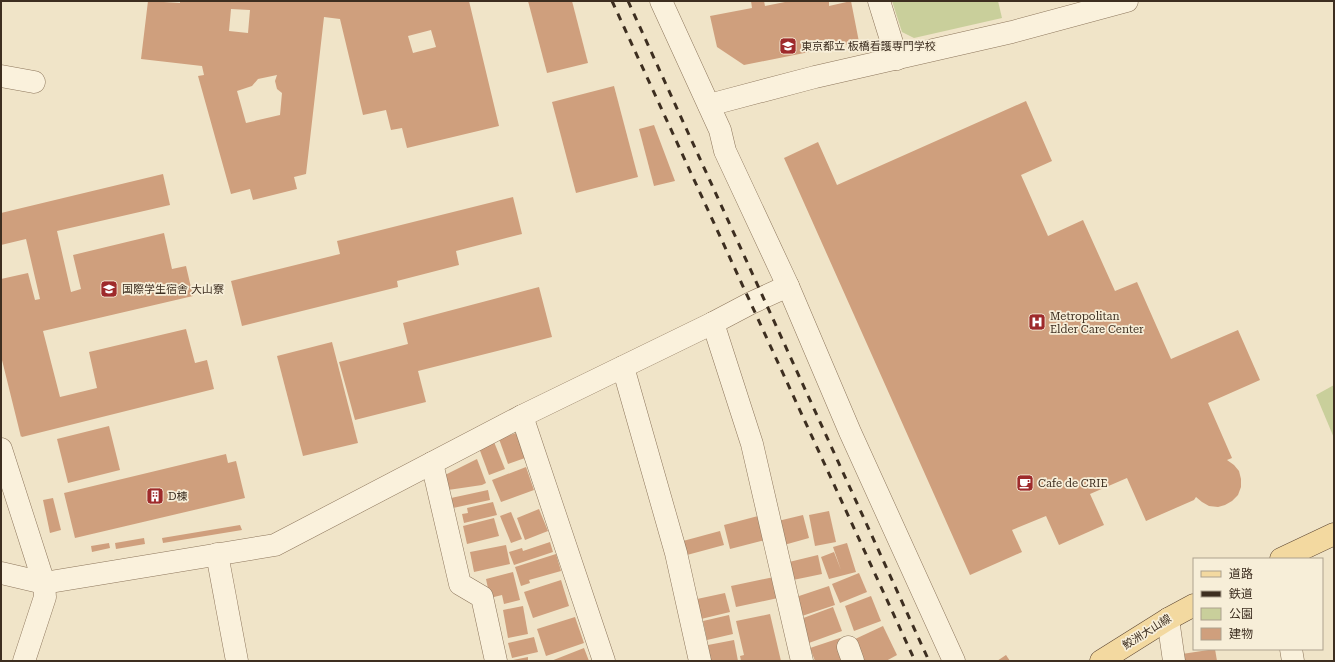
<svg xmlns="http://www.w3.org/2000/svg" width="1335" height="662" viewBox="0 0 1335 662" font-family="'Roboto Serif','Noto Sans JP',serif">
<style>
.green{fill:#c9cf9b}
.building{fill:#cf9f7d;fill-rule:evenodd}
.lines{fill:none;stroke-linecap:round;stroke-linejoin:round}
.minor-casing{stroke:#8d765c;stroke-width:23}
.major-casing{stroke:#5b4430;stroke-width:23}
.minor{stroke:#faf1dc;stroke-width:22}
.major{stroke:#f3d9a0;stroke-width:22}
.rail{stroke:#3d2e20;stroke-width:3;stroke-dasharray:7 7;stroke-linecap:butt}
.labels{text-anchor:middle;dominant-baseline:central;stroke-width:3.5;stroke-linejoin:round;paint-order:stroke}
.poi-label{font-size:11px;fill:#3d2e20;stroke:#f7eed8;text-anchor:start}
.street-label{font-size:11px;fill:#3d2e20;stroke:#f7eed8}
</style>
<rect width="100%" height="100%" fill="#f0e4c8"/>
<g class="green">
<path d="M892 1H998L1002 18 914 38 902 32Z"/>
<path d="M1334 385V438L1316 395Z"/>
</g>
<g class="building">
<path d="M148 1 180 3V1H391V2L396 1H469L499 126 407 148 402 128 391 130 386 110 363 115 340 19 324 17 306 174 294 177 297 189 253 200 250 189 231 194 198 76 204 75 202 66 141 59ZM231 9 250 10 248 33 229 31ZM431 30 436 47 413 53 408 36ZM277 75 275 81 277 89 282 93 280 115 246 123 237 91 252 86 258 79Z"/>
<path d="M528 1H572L588 63 547 73Z"/>
<path d="M751 1H764L765 6 790 1H829V6L851 1 859 42 744 65 717 47 710 16 752 8Z"/>
<path d="M614 86 638 177 576 193 552 102Z"/>
<path d="M1026 101 1052 161 1021 175 1048 236 1083 220 1115 291 1137 282 1171 359 1238 330 1260 380 1208 403 1232 458 1227 460 1234 465 1239 471 1241 479V487L1238 495 1232 501 1225 505 1218 507 1209 506 1202 502 1196 497 1194 500 1146 521 1127 478 1090 494 1104 525 1059 545 1046 516 1012 530 1022 552 970 575 784 158 818 142 837 185Z"/>
<path d="M654 125 675 181 654 186 639 129Z"/>
<path d="M163 174 170 205 57 231 71 292 81 289 73 255 164 233 172 269 186 266 193 296 43 331 60 397 97 388 89 352 186 329 195 363 207 360 214 389 22 437V436L21 437 1 356V279L28 273 35 300 40 299 26 239 1 245V213Z"/>
<path d="M513 197 522 234 456 251 459 265 397 281 398 287 242 326 231 281 340 254 337 241Z"/>
<path d="M539 287 552 337 418 371 426 402 355 420 339 362 408 344 403 323Z"/>
<path d="M332 342 358 443 303 456 277 356Z"/>
<path d="M109 426 120 470 68 483 57 439Z"/>
<path d="M516 433 525 458 508 464 499 439Z"/>
<path d="M494 442 505 469 489 475 479 448Z"/>
<path d="M226 454 228 463 236 461 245 498 75 538 64 493Z"/>
<path d="M477 459 486 483 482 485 448 490 445 475Z"/>
<path d="M526 467 534 490 501 502 492 480Z"/>
<path d="M488 490 490 500 453 508 451 498Z"/>
<path d="M53 498 61 530 50 533 43 500Z"/>
<path d="M493 502 497 515 464 523 462 514 468 513 467 508Z"/>
<path d="M539 509 548 531 525 540 517 518Z"/>
<path d="M829 511 836 542 815 546 809 515Z"/>
<path d="M511 512 522 539 511 543 500 516Z"/>
<path d="M803 515 809 538 784 545 778 521Z"/>
<path d="M758 516 765 540 730 549 724 525Z"/>
<path d="M494 518 499 536 467 544 463 526Z"/>
<path d="M240 525 242 530 163 543 162 538Z"/>
<path d="M720 531 724 545 687 555 683 541Z"/>
<path d="M144 538 145 544 116 549 115 543Z"/>
<path d="M550 542 553 552 514 565 509 552 522 548 523 551Z"/>
<path d="M109 543 110 548 92 552 91 546Z"/>
<path d="M847 543 856 572 829 579 821 557 834 552 841 570 833 547Z"/>
<path d="M506 545 510 564 474 572 470 552Z"/>
<path d="M556 554 561 571 529 580 530 583 521 586 515 567Z"/>
<path d="M818 555 822 574 793 580 789 562Z"/>
<path d="M513 572 520 600 504 604 502 595 490 598 486 579Z"/>
<path d="M859 573 867 592 840 603 832 584Z"/>
<path d="M774 577 778 598 736 607 731 586Z"/>
<path d="M561 580 569 606 533 618 524 592Z"/>
<path d="M829 586 835 605 802 616 796 597Z"/>
<path d="M725 593 730 612 701 619 697 599Z"/>
<path d="M871 596 881 621 854 631 845 606Z"/>
<path d="M523 606 528 634 508 638 503 610Z"/>
<path d="M833 607 842 631 806 644 798 620Z"/>
<path d="M770 614 781 661H741L740 656 744 655 736 621Z"/>
<path d="M729 615 733 634 707 640 703 621Z"/>
<path d="M575 617 584 643 546 656 537 629Z"/>
<path d="M883 626 897 655 886 661H864L853 640Z"/>
<path d="M534 637 538 652 512 658 508 643Z"/>
<path d="M840 638 848 661H815L810 648Z"/>
<path d="M734 640 738 661H711L708 645Z"/>
<path d="M584 648 589 661H551Z"/>
<path d="M1215 649 1217 661H1183L1182 654Z"/>
<path d="M1006 655 1010 661H997Z"/>
<path d="M528 657V661H513V660Z"/>
</g>
<g class="lines">
<g class="minor-casing">
<g id="minor">
<path d="M661 1 720 130 725 151 788 286 850 432 954 661"/>
<path d="M879 1 897 59"/>
<path d="M1 76 34 82"/>
<path d="M709 105 815 77 1012 32 1127 1"/>
<path d="M713 323 752 444 802 661"/>
<path d="M623 367 676 553 700 661"/>
<path d="M522 416 604 661"/>
<path d="M1 449 44 583 45 597 24 661"/>
<path d="M432 463 460 584 482 597 496 661"/>
<path d="M217 554 237 661"/>
<path d="M1 573 44 583 275 545 522 416 713 323 751 303 788 286"/>
<path d="M1168 619 1174 661"/>
<path d="M848 647 853 661"/>
<path d="M1291 649 1293 661"/>
</g>
</g>
<g class="major-casing">
<g id="major">
<path d="M1281 559 1334 534"/>
<path d="M1101 661 1168 619 1194 605"/>
</g>
</g>
<use href="#minor" class="minor"/>
<use href="#major" class="major"/>
<g class="rail">
<path d="M612 1 915 661"/>
<path d="M628 1 929 661"/>
</g>
</g>
<defs>
<g id="university-square" transform="scale(0.9)"><rect x="-9" y="-9" width="18" height="18" rx="4" fill="#9e2a2b" stroke="#f7eed8"/><path d="M0-5L7-2L0 1L-7-2ZM-4 1L0 2.5L4 1V4Q0 6-4 4Z" fill="#fff"/></g>
<g id="hospital-square" transform="scale(0.9)"><rect x="-9" y="-9" width="18" height="18" rx="4" fill="#9e2a2b" stroke="#f7eed8"/><path d="M-5-5h3v3.5h4V-5h3V5h-3V1.5h-4V5h-3Z" fill="#fff"/></g>
<g id="cafe-square" transform="scale(0.9)"><rect x="-9" y="-9" width="18" height="18" rx="4" fill="#9e2a2b" stroke="#f7eed8"/><path d="M-5.5-4.5H6V0H3Q3 3.5 0 3.5H-2.5Q-5.5 3.5-5.5 0ZM3-3.2v2h1.7v-2ZM-6 4.5H4V6H-6Z" fill="#fff"/></g>
<g id="building-square" transform="scale(0.9)"><rect x="-9" y="-9" width="18" height="18" rx="4" fill="#9e2a2b" stroke="#f7eed8"/><path d="M-4-6H4V6H1V3H-1V6H-4ZM-2.5-4.3h1.7v1.8h-1.7ZM.8-4.3h1.7v1.8H.8ZM-2.5-1h1.7V.8h-1.7ZM.8-1h1.7V.8H.8Z" fill="#fff"/></g>
</defs>
<g fill-rule="evenodd">
<use href="#university-square" x="788" y="46"/>
<use href="#university-square" x="109" y="289"/>
<use href="#hospital-square" x="1037" y="322"/>
<use href="#cafe-square" x="1025" y="483"/>
<use href="#building-square" x="155" y="496"/>
</g>
<g class="labels">
<g class="poi-label">
<text x="801" y="46">東京都立 板橋看護専門学校</text>
<text x="122" y="289">国際学生宿舎 大山寮</text>
<text x="1050" y="316">Metropolitan<tspan x="1050" dy="13">Elder Care Center</tspan></text>
<text x="1038" y="483">Cafe de CRIE</text>
<text x="168" y="496">D棟</text>
</g>
<g class="street-label">
<text transform="translate(1147 632) rotate(-32)">鮫洲大山線</text>
</g>
</g>
<rect width="1335" height="662" fill="none" stroke="#3d2e20" stroke-width="4"/>
<rect x="1193" y="558" width="130" height="92" fill="#f7eed8" stroke="#ada18e"/>
<rect x="1201" y="571" width="20" height="6" fill="#f3d9a0" stroke="#ada18e"/>
<text x="1229" y="578" font-size="12" fill="#3d2e20">道路</text>
<rect x="1201" y="591" width="20" height="6" fill="#3d2e20" stroke="#ada18e"/>
<text x="1229" y="598" font-size="12" fill="#3d2e20">鉄道</text>
<rect x="1201" y="608" width="20" height="12" fill="#c9cf9b" stroke="#ada18e"/>
<text x="1229" y="618" font-size="12" fill="#3d2e20">公園</text>
<rect x="1201" y="628" width="20" height="12" fill="#cf9f7d" stroke="#ada18e"/>
<text x="1229" y="638" font-size="12" fill="#3d2e20">建物</text>
</svg>
